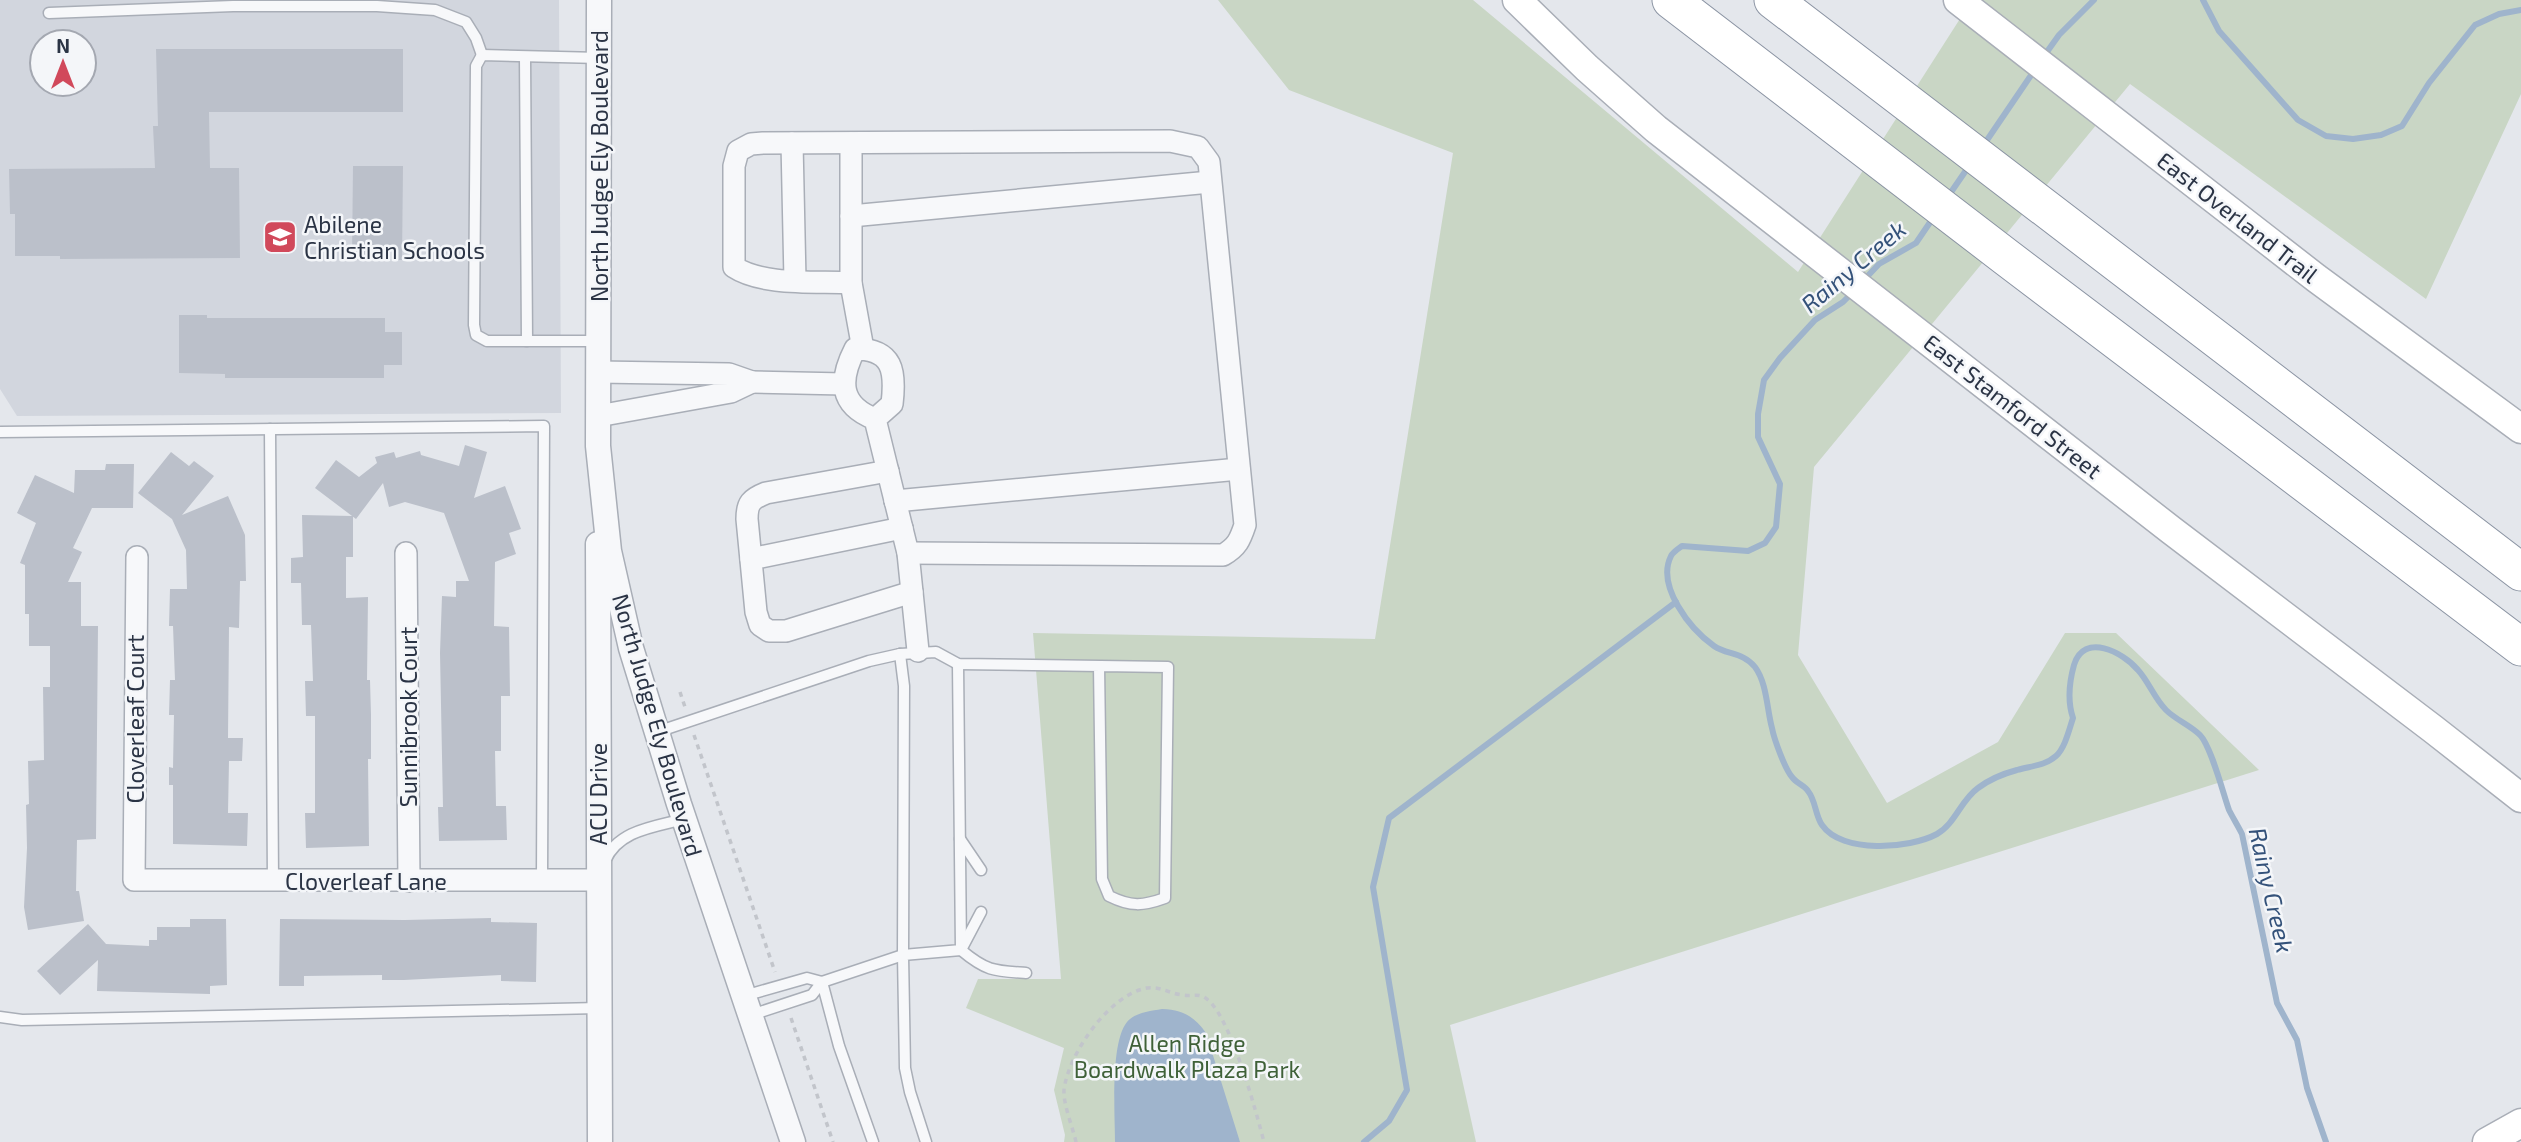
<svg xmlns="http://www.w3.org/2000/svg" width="2521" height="1142" viewBox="0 0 2521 1142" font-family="'Exo 2',sans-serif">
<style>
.built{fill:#d2d6de;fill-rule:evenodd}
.green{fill:#c9d6c5}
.water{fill:#9fb4cc}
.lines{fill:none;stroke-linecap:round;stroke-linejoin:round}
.stream{stroke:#9fb4cc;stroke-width:6}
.building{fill:#bbc0ca}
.service-casing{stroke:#a9aeb7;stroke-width:13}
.minor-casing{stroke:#a9aeb7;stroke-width:24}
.tertiary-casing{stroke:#a9aeb7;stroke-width:27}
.secondary-casing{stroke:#a9aeb7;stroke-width:31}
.motorway-casing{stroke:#8b94a3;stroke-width:39}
.path{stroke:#c2c5cb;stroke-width:3.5;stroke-dasharray:5 5;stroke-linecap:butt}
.service{stroke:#f7f8fa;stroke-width:10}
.minor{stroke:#f7f8fa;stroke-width:21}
.tertiary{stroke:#f7f8fa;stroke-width:24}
.secondary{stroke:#fff;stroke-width:28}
.motorway{stroke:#fff;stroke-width:37}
.labels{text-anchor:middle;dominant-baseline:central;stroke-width:5;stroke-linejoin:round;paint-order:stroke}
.street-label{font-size:23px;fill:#2b3445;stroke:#f4f6f9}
.poi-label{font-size:23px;fill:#2b3445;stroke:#f4f6f9;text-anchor:start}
.park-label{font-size:23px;fill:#3f6138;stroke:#f4f6f9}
.water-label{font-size:24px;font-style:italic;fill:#34527a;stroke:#f4f6f9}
</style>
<rect width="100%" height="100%" fill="#e4e7ec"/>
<path class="built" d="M0 0H559L561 413 17 416 0 389ZM42 42H84V84H42Z"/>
<path class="green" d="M1218 0H1473L1798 272 1972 0H2521V94L2426 299 2130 84 1814 467 1798 655 1887 803 1998 742 2065 633H2116L2259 770 1450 1025 1476 1142H1064L1065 1135 1054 1090 1064 1048 966 1008 978 979H1061L1033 633 1375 639 1453 153 1289 90Z"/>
<path class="water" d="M1162 1009C1183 1010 1194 1016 1206 1033L1240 1142H1115C1115 1114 1110 1043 1127 1022 1134 1013 1150 1011 1162 1009Z"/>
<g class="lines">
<g class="stream">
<path d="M2203 0 2219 31 2298 120 2326 136 2353 139 2381 135 2402 126 2429 83 2475 25 2499 14 2521 10"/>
<path d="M2044 56 2059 35 2094 0"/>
<path d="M1983 146 2036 68"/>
<path d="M1947 198 1969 166"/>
<path d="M1862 282 1879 264 1916 243 1935 215"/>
<path d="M1852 293 1843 302 1815 320 1780 358 1764 380 1758 414V437L1780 484 1776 527 1765 543 1748 551 1682 546C1678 549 1673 552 1671 556 1656 586 1690 629 1714 646 1727 655 1743 652 1755 667 1767 683 1767 710 1772 728 1774 739 1785 769 1792 777 1796 783 1804 785 1808 791 1816 801 1815 815 1822 825 1842 854 1909 849 1937 834 1955 824 1961 800 1978 788 1990 779 2002 774 2017 770 2030 766 2045 766 2056 756 2065 748 2069 730 2073 718 2067 700 2069 683 2074 665 2084 632 2123 652 2138 670 2149 682 2154 698 2166 710 2176 720 2190 725 2200 735 2211 746 2223 793 2229 810 2233 818 2238 826 2242 834L2277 1003 2297 1040 2307 1088 2326 1142"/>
<path d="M1364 1142 1389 1121 1407 1090 1373 887 1389 818 1676 602"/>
</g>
</g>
<g class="building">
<path d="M156 49H403V112H209L210 168H239L240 258 60 259V256H15V214H10L9 169 155 168 153 126H158Z"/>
<path d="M353 166H403L402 260H352Z"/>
<path d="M179 315H207V318H385V332H402V365H384V378H225V374L179 373Z"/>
<path d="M465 445 487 452 474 498 505 486 521 529 509 533 516 554 495 562 494 626 509 627 510 696H501V751H495L496 806H506L507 840 439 841 438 807H443L440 653 442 596 456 597V581H469L444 513 405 502 389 507 383 483 356 519 315 488 336 460 359 477 377 463 375 457 394 452 396 458 420 451 421 455 459 466Z"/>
<path d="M171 452 189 466 194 461 214 476 182 515 228 496 245 535 246 581H240L239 628 229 627 228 738H243L242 761H229L228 813H248L247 846 173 844V785H169V767L173 768 174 715H169L170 680H175L173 626H169L170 589H187L186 550 172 519 138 493Z"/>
<path d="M106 464H134L133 508H92L73 548 82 552 68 582H81V626H98L96 839 77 840 76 891H79L84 921 28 930 24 907 27 848 26 805 29 804 28 761 44 760 43 687H50V646H29V614H25V565L20 563 36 523 17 513 35 475 74 493 75 470H105Z"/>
<path d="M302 515 353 516V557H346V598L368 597 367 680H370L371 715V759H368L369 846 306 848 305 813H315V716H306L305 681H313L311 625H302L301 583H291V558L303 557Z"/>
<path d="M491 918V922L537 923 536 982 501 981V975L404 980H382V975L304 976V986H279L280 919 405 920Z"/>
<path d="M190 919H226L227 985 210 986V994L97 991 98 960 60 995 37 971 88 924 106 944 149 946V940H157V927H190Z"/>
</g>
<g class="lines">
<g class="service-casing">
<g id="service">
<path d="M49 13 233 6H377L435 10 466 22 476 38 482 55"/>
<path d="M525 57 527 341"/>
<path d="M597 341H487L476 335 474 325 476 66 482 55 600 58"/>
<path d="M270 429 273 881"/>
<path d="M0 432 544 426 542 880"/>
<path d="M657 732 869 661 900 654 936 652 958 664 1168 667 1165 898C1143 906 1131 907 1109 896L1102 879 1099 666"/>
<path d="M960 839 981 870"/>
<path d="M605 861C618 830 654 827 684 819"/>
<path d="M981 912 961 950C986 971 994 971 1026 973"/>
<path d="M822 982 839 1046 873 1142"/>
<path d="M744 996 807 978 822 982 903 955 904 686 900 654"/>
<path d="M751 1015 812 995 822 982"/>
<path d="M0 1017 22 1020 599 1008"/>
<path d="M926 1142 910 1092 905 1068 903 955 961 950 958 664"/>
</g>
</g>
<g class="minor-casing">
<g id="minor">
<path d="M792 143 795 280"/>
<path d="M851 143V283L863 349"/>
<path d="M851 216 1210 182"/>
<path d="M851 283C817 281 763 286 734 267V166L738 151 751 144 763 143 1170 141 1198 147 1209 162 1245 525C1240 540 1237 547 1223 555L908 553"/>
<path d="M752 382 844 384"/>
<path d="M598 416 731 392 752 382 729 374 598 372"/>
<path d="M875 419C839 405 839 380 855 349 893 349 896 371 892 404L875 419 908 553 918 651"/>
<path d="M888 471 766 493C751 499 747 503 747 519L756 612 760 625 769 631H786L912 592"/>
<path d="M895 501 1239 469"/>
<path d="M406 553 409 881"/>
<path d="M137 557 134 880H598"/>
<path d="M751 559 902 528"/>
</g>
</g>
<g class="tertiary-casing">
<g id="tertiary">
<path d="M599 0 598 446 609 551 631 648 679 804 793 1142"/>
<path d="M598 544 600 1142"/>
</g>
</g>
<g class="secondary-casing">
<g id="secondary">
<path d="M1517 0 1587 68 1656 129 2171 530 2433 729 2521 798"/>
<path d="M1958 0 2316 278 2521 429"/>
<path d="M2487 1142 2521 1123"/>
</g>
</g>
<g class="motorway-casing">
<g id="motorway">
<path d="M1671 0 2006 257 2521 647"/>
<path d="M1773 0 2521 572"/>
</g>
</g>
<g class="path">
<path d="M680 692 685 707"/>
<path d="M694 735 775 972"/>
<path d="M791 1018 833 1142"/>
<path d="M1076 1142C1073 1128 1063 1104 1064 1090 1068 1054 1110 994 1147 988 1161 986 1170 994 1183 995 1193 997 1199 992 1208 1000 1231 1019 1256 1111 1264 1142"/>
</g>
<use href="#service" class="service"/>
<use href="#minor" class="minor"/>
<use href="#tertiary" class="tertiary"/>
<use href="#secondary" class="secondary"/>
<use href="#motorway" class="motorway"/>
</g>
<defs>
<g id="school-square" transform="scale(1.75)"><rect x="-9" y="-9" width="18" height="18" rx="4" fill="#d1495b" stroke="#f4f6f9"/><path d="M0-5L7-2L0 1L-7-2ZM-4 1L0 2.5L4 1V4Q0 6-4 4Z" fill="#fff"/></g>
</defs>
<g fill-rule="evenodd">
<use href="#school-square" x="280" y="237"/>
</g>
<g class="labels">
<g class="street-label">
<text transform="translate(599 166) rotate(-90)">North Judge Ely Boulevard</text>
<text transform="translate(2238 217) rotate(38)">East Overland Trail</text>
<text transform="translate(2013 406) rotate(38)">East Stamford Street</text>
<text transform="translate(408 717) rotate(-90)">Sunnibrook Court</text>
<text transform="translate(135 719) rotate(-90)">Cloverleaf Court</text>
<text transform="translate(658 725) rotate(74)">North Judge Ely Boulevard</text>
<text transform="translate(598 794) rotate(-90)">ACU Drive</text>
<text x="366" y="881">Cloverleaf Lane</text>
</g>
<g class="poi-label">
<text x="304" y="224">Abilene<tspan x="304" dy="26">Christian Schools</tspan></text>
</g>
<g class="park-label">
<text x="1187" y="1043">Allen Ridge<tspan x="1187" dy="26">Boardwalk Plaza Park</tspan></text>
</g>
<g class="water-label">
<text transform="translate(1853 266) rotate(-40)">Rainy Creek</text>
<text transform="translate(2272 890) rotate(77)">Rainy Creek</text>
</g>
</g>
<g transform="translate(63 63)"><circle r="33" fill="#f4f6f9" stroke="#a4a8b1" stroke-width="2"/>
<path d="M0-5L12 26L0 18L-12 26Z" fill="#d1495b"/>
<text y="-10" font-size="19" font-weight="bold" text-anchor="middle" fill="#2b3445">N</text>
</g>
</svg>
